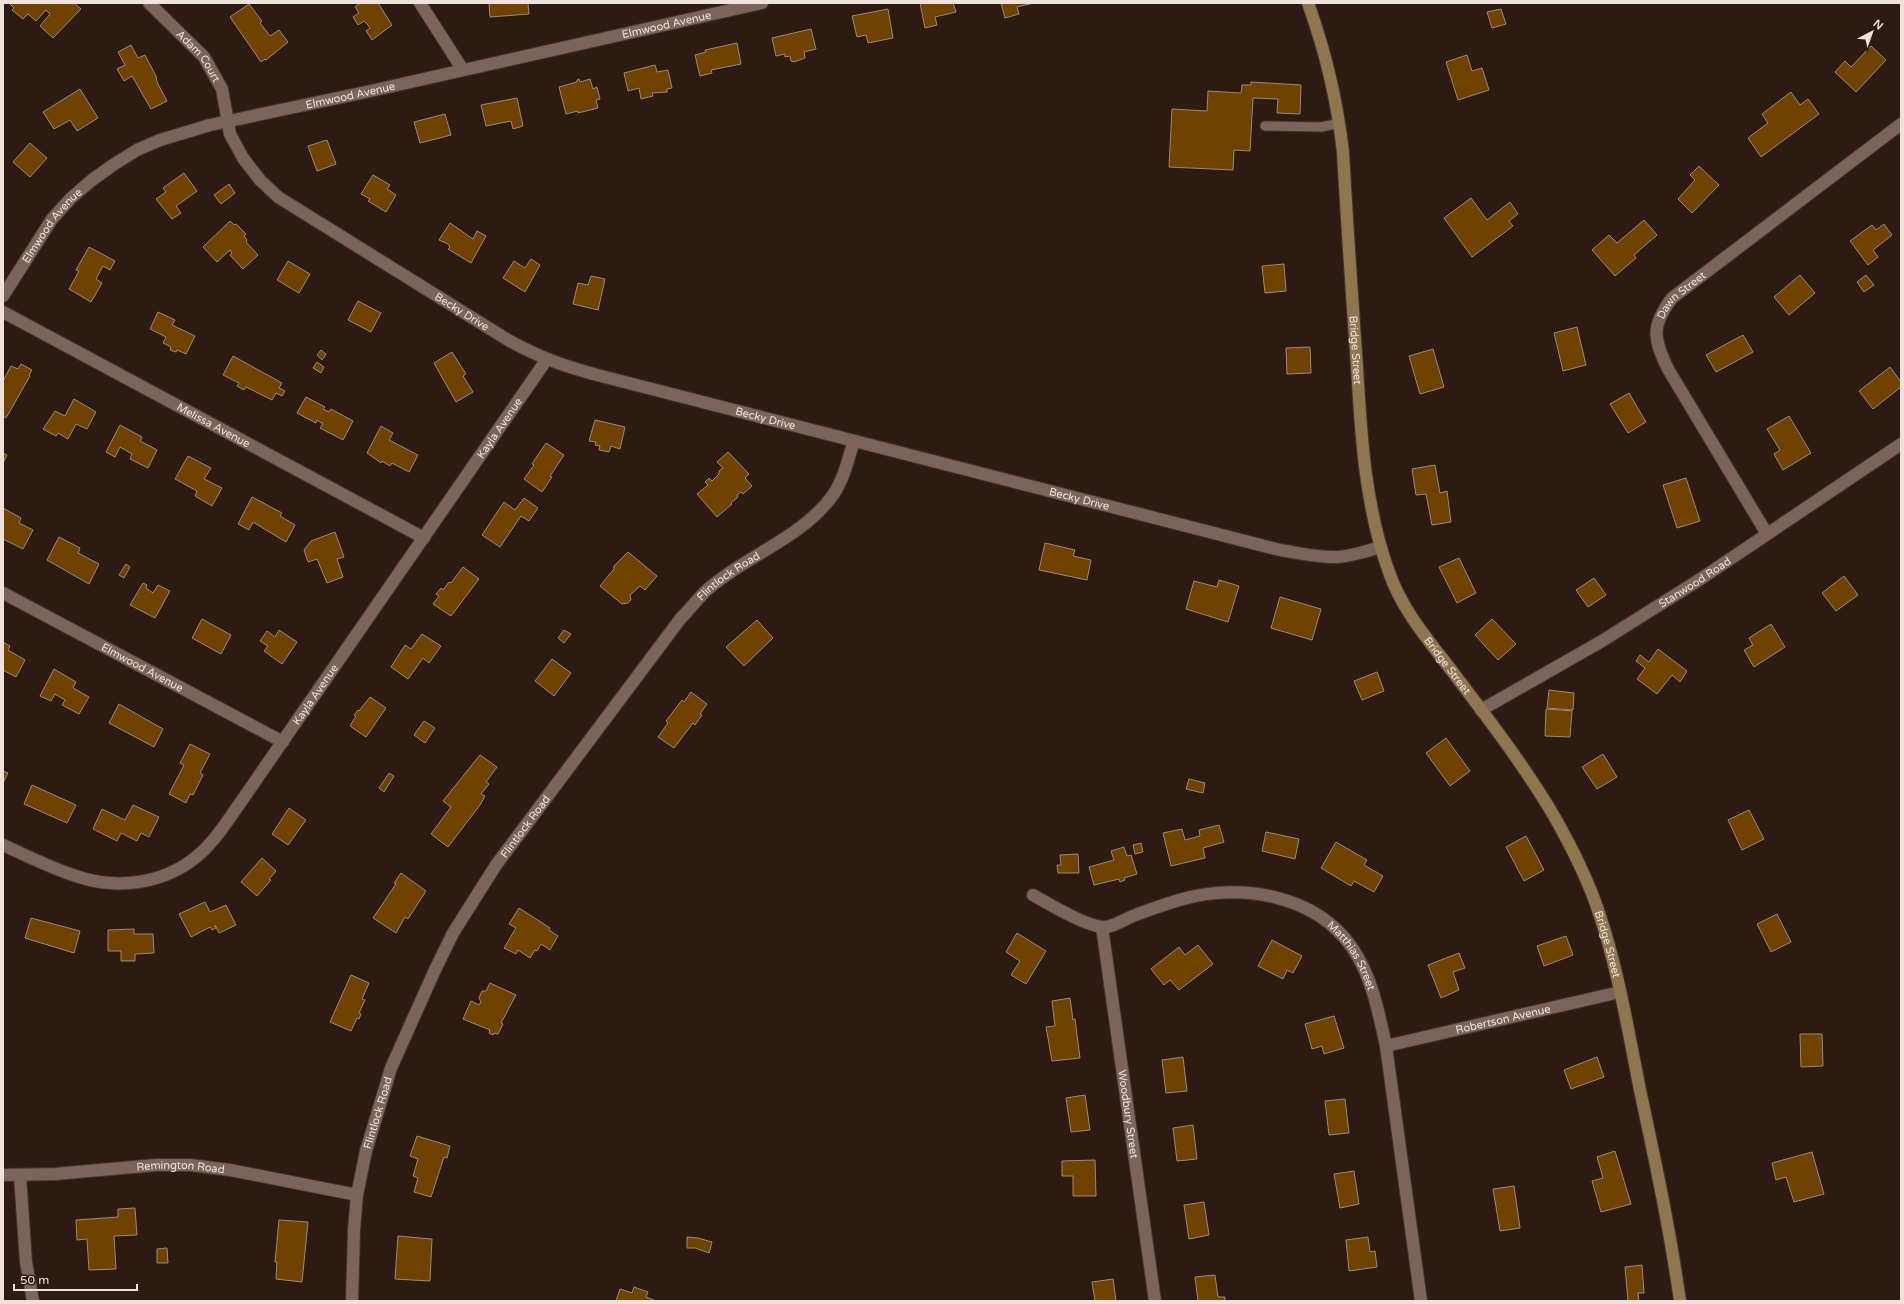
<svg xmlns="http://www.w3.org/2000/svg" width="1904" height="1304" viewBox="0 0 1904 1304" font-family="'Varela Round',sans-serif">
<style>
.building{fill:#704200;stroke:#9c8a78}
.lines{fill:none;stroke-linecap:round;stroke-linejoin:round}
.lane-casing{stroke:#453532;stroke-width:11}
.street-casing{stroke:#453532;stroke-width:14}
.secondary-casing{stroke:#453532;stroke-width:14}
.lane{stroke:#7c645c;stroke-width:9}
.street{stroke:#7c645c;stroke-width:12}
.secondary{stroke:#90764f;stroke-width:12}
.labels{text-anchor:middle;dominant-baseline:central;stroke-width:3;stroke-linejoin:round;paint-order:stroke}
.street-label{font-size:11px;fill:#efe1dc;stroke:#2d1a13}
</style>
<rect width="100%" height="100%" fill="#2d1a13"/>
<g class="building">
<path d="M9 3H74L81 9 53 38 40 26 50 14 46 10 36 21 28 14 23 19 12 10 14 8Z"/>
<path d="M360 3H378L392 25 372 40 366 31 370 28 367 24 364 21 358 25 353 17 359 13 355 7Z"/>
<path d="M489 3H528L529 14 490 17Z"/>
<path d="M920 3H953L956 12 935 17 937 25 925 28Z"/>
<path d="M1001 3H1034L1017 7 1019 14 1005 18Z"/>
<path d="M249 4 262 21 260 23 270 36 279 30 288 42 266 60 265 59 261 62 230 17Z"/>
<path d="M888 9 893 38 868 43 866 35 857 37 852 16Z"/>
<path d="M1501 9 1506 24 1492 28 1487 12Z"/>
<path d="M811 29 816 49 804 52 805 58 794 62 791 61 790 56 785 57V54L776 56 772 38Z"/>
<path d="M737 43 741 64 711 70 712 73 700 76 695 55 706 52 705 50Z"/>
<path d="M131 45 138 58 145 55 157 78H156L158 84 167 101 151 109 132 76 124 81 117 69 125 65 118 52Z"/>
<path d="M1871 46 1886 60 1856 92 1835 72 1845 61 1851 67Z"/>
<path d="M1467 55 1472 71 1482 68 1489 90 1458 100 1446 62Z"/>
<path d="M655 65 657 72 668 70 672 88 667 89V92L652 93 653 96 641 99 639 88 628 91 624 73Z"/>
<path d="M579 79 580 82 590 79 593 89 597 87 600 99 596 100 598 108 578 113V111L566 114 559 87 577 82V80Z"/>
<path d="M1251 82 1301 85 1300 114 1277 113 1278 99 1253 98 1250 151 1234 150 1233 170 1169 167 1172 109 1207 111 1208 91 1241 93 1242 85H1251Z"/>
<path d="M80 89 98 118 77 131 70 120 54 129 43 112Z"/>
<path d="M1791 92 1800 105 1808 99 1819 114 1761 157 1748 138 1768 123 1762 114Z"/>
<path d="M517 98 523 126 513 129 511 121 486 126 481 105Z"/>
<path d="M445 114 451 135 420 143 414 122Z"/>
<path d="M327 140 336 164 317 171 308 146Z"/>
<path d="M30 143 47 158 30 177 13 162Z"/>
<path d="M1699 166 1719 185 1692 213 1678 199 1695 180 1690 175Z"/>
<path d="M184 173 197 191 176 206 181 213 172 219 156 199 166 192 163 188Z"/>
<path d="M373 175 390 185 387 189 396 195 386 212 368 201 370 199 361 194Z"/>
<path d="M229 184 235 193 221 204 214 195Z"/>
<path d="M1471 198 1487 220 1510 202 1518 214 1509 221 1513 226 1472 257 1444 218Z"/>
<path d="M1644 220 1657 235 1634 255 1636 258 1615 276 1592 250 1609 235 1617 243Z"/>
<path d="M230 221 234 225 236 224 246 234 244 236 247 240 246 242 258 255 243 269 230 255 232 253 230 250 217 262 203 247Z"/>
<path d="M450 223 473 239 477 231 486 236 471 263 448 249 450 247 448 244 439 240Z"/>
<path d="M1884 224 1892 235 1873 250 1878 257 1868 265 1850 241 1872 225 1876 230Z"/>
<path d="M89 247 115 261 110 270 103 266 96 279 102 283 91 302 69 289 79 271 76 270Z"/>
<path d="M531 259 540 265 525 292 503 278 514 261 525 268Z"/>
<path d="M288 261 310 274 299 293 277 280Z"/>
<path d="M1284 264 1286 291 1265 293 1262 266Z"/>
<path d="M1800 275 1815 293 1789 315 1774 297Z"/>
<path d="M1866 275 1874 285 1864 292 1857 282Z"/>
<path d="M591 276 605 279 598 310 573 304 578 283 588 285Z"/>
<path d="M358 301 381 313 371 332 348 320Z"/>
<path d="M158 312 175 320 172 325 195 336 186 354 177 350 176 352 170 350 171 347 163 343 166 337 150 329Z"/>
<path d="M1577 327 1586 365 1563 371 1554 333Z"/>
<path d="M1743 335 1753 352 1716 372 1706 355Z"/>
<path d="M1310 347 1311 373 1287 374 1286 348Z"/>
<path d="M1433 349 1444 387 1420 394 1409 356Z"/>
<path d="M321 350 326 354 322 360 317 355Z"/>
<path d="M452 352 466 374 463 376 473 392 456 402 434 363Z"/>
<path d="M233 356 282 383 279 388 285 391 282 396 276 393 272 400 246 387 244 390 237 386 239 383 223 375Z"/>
<path d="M317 362 324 367 321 373 313 368Z"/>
<path d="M21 364 32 370 29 375 30 376 6 418 3 416V381L11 366 18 369Z"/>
<path d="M1890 367 1901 382V387L1873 409 1859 391Z"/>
<path d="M1629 393 1646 422 1628 433 1610 404Z"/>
<path d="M306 397 325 407 323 409 329 412 331 409 353 421 343 440 320 428 323 424 317 420 316 423 297 413Z"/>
<path d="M74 399 96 412 87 429 76 424 68 439 58 433 56 436 43 429 55 411 65 416Z"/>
<path d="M1789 416 1811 453 1783 470 1774 454 1780 450 1767 429Z"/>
<path d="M595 420 625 427 620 449 611 446 609 452 599 450 600 446 595 445 596 442 589 441Z"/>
<path d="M120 425 142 437 140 441 157 450 148 468 130 459 132 454 120 447 115 457 106 452Z"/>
<path d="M381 426 393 433 389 440 418 455 409 472 392 463 390 466 382 461 381 463 367 453Z"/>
<path d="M546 443 564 455 550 476 552 477 542 492 524 479 534 465 532 464Z"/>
<path d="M728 452 749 474 745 478 752 486 743 494 741 492 737 495 738 497 731 503 732 504 717 517 697 494 708 485 705 482 709 478 712 481 719 474V471L723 468 717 462Z"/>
<path d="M3 453 7 455 3 463Z"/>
<path d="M188 456 211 468 204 479 222 488 212 506 195 496 197 491 175 479Z"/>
<path d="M1435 465 1440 493 1447 491 1451 522 1432 525 1426 494 1416 495 1412 469Z"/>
<path d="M1686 478 1700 521 1677 528 1663 485Z"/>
<path d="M252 497 282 513 280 516 295 525 286 542 253 522 249 530 238 524Z"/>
<path d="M524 498 538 508 529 521 521 516 500 547 482 535 504 502 515 510Z"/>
<path d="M3 508 21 518 19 523 33 530 23 549 3 539Z"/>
<path d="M335 532 344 557 337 559 343 577 327 583 317 559 308 562 304 550 311 541Z"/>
<path d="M59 537 80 548 78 553 99 564 89 584 47 560Z"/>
<path d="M1045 543 1075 550 1073 556 1091 560 1087 580 1039 570Z"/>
<path d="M628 552 657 576 645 590 640 586 630 595 631 600 628 603 622 604 600 586 614 569V566Z"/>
<path d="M1459 558 1476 593 1457 603 1439 567Z"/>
<path d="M126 564 130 567 124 578 119 575Z"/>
<path d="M463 567 479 579 451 616 433 604 439 596 436 594 441 588 443 590 449 582 451 583Z"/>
<path d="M1844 576 1858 595 1836 611 1822 593Z"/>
<path d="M1594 578 1606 595 1588 607 1576 590Z"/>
<path d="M1219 580 1239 586 1228 622 1186 609 1194 581 1217 587Z"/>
<path d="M143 583 147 585 146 588 153 593 158 585 170 591 155 618 130 605Z"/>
<path d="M1280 597 1321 609 1312 640 1271 628Z"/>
<path d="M202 619 231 635 221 654 192 638Z"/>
<path d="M1492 619 1516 644 1498 660 1475 635Z"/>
<path d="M757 620 773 638 744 666 726 647Z"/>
<path d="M1771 624 1785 647 1754 667 1744 650 1753 645 1749 638Z"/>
<path d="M279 630 297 642 282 664 264 651 268 646 260 641 267 631 275 637Z"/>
<path d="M564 630 571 634 564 643 558 638Z"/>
<path d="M422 634 441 646 429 663 423 658 408 679 391 667 405 645 411 649Z"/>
<path d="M3 642 10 646 8 650 25 660 16 677 3 670Z"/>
<path d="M1658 649 1687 671 1680 682 1672 675 1657 694 1637 679 1645 668 1636 661 1640 655 1649 662Z"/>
<path d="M552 659 571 673 554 696 535 681Z"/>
<path d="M54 669 76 682 73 688 89 697 79 714 62 705 65 700 55 694 51 701 40 696Z"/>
<path d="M1377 672 1384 691 1362 700 1354 681Z"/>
<path d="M1549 690 1574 693 1573 710 1547 708Z"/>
<path d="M691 692 707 704 700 714 702 715 695 725 693 723 674 748 658 737 668 723 666 721 682 700 684 702Z"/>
<path d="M370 697 386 708 366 737 350 726 356 716 354 715 358 710 359 711Z"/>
<path d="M119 704 163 729 154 747 109 723Z"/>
<path d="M1546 709 1572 711 1570 737 1545 736Z"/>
<path d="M424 721 435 728 425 743 414 735Z"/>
<path d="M1446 738 1470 771 1450 786 1426 753Z"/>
<path d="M190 744 210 754 200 773 203 775 193 795 190 794 186 803 169 794 184 765 180 763Z"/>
<path d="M1603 754 1617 777 1597 789 1582 767Z"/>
<path d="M480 755 497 767 486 782 489 784 481 794 485 796 480 805 448 847 431 834 451 807 443 801Z"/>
<path d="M3 771 8 773 3 783Z"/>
<path d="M389 773 394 776 384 792 379 788Z"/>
<path d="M1189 779 1205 783 1203 793 1186 789Z"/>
<path d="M32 785 76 805 67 823 24 804Z"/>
<path d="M133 805 159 817 149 837 141 833 137 841 121 833 117 841 93 829 102 809 125 820Z"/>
<path d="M289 808 306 820 288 845 272 834Z"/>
<path d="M1749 810 1764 839 1742 850 1728 820Z"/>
<path d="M1219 825 1224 842 1203 848 1205 858 1171 866 1163 833 1182 829 1185 840 1200 836 1199 830Z"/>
<path d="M1266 832 1299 839 1295 859 1262 851Z"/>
<path d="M1526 836 1544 870 1524 881 1506 847Z"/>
<path d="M1336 842 1367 860 1364 865 1383 876 1374 892 1354 881 1351 886 1321 868Z"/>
<path d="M1141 843 1143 852 1135 854 1133 845Z"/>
<path d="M1124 847 1127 856 1131 855 1137 874 1124 878 1125 880 1120 882 1119 879 1094 885 1089 867 1114 860 1111 851Z"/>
<path d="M1078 854 1079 873H1058L1057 865H1061L1060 855Z"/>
<path d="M262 858 276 871 269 879 271 880 257 896 241 882Z"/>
<path d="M401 873 426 891 408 919 405 917 396 933 373 918 396 884 394 883Z"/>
<path d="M205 902 210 912 226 905 236 925 219 933 215 925 216 928 212 930 210 927 191 937 179 914Z"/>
<path d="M519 908 550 928 549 930 558 936 550 950 541 944 537 951 535 950 530 958 518 950 516 954 504 948 516 928 509 924Z"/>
<path d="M1777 914 1791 942 1771 952 1757 924Z"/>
<path d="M31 918 80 931 74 953 25 938Z"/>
<path d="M134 929V934H153L154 953 135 954V961H121V951H108V930Z"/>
<path d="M1017 933 1046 951 1026 984 1011 975 1020 961 1006 952Z"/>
<path d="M1566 936 1573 955 1544 966 1537 946Z"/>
<path d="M1272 940 1302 956 1293 973 1287 970 1283 979 1258 966Z"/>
<path d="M1198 945 1213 964 1179 990 1170 980 1164 985 1151 969 1179 947 1185 955Z"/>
<path d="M1459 953 1465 968 1453 972 1459 990 1441 998 1428 965Z"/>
<path d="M351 975 369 983 362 999 365 1000 359 1013 361 1014 359 1019 357 1018 351 1031 330 1022Z"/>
<path d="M490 983 516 995 501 1023 503 1024 498 1034 494 1033 493 1035 489 1033 490 1030 463 1019 471 1001 479 1005 481 1002 479 998 482 991H486Z"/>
<path d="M1070 998 1073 1020 1075 1019 1080 1058 1052 1061 1046 1027 1055 1026 1052 1001Z"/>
<path d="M1334 1016 1344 1048 1324 1054 1322 1046 1312 1049 1305 1024Z"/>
<path d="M1800 1034H1822L1823 1066 1801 1067Z"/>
<path d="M1183 1057 1187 1091 1166 1093 1162 1060Z"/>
<path d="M1597 1057 1604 1077 1571 1089 1564 1070Z"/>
<path d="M1085 1095 1090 1130 1071 1132 1066 1098Z"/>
<path d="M1345 1099 1349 1133 1329 1135 1325 1101Z"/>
<path d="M1193 1125 1197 1159 1177 1161 1173 1128Z"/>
<path d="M417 1136 450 1146 447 1158 444 1157 431 1197 414 1192 418 1178 413 1176 418 1159 410 1156Z"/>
<path d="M1615 1151 1631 1204 1601 1212 1592 1181 1603 1178 1597 1157Z"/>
<path d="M1812 1152 1824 1194 1794 1202 1786 1177 1776 1180 1772 1163Z"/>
<path d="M1095 1160 1096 1196H1073V1176H1062V1161Z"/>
<path d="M1354 1171 1359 1204 1340 1208 1334 1174Z"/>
<path d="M1514 1186 1520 1228 1500 1231 1493 1189Z"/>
<path d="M1204 1202 1209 1235 1189 1239 1184 1205Z"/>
<path d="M135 1208 137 1235 114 1236 116 1269 89 1270 87 1239 77 1240 76 1220 118 1217V1209Z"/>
<path d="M279 1220 308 1222 302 1282 276 1279 277 1262H275Z"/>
<path d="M398 1236 432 1239 430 1281 395 1279Z"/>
<path d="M687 1237 698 1238 712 1242 709 1253 695 1248H687Z"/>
<path d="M1368 1237 1370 1252 1375 1251 1377 1267 1349 1271 1346 1240Z"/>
<path d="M167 1248 168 1263H157V1249Z"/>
<path d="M1642 1265 1644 1293H1638L1639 1301H1628L1625 1267Z"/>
<path d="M1215 1275 1218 1297H1225V1301H1198L1195 1277Z"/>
<path d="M1113 1279 1116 1301H1095L1092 1282Z"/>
<path d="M634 1287 648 1292 646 1297 656 1301H616L620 1289 632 1293Z"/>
</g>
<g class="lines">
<g class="lane-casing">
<path id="lane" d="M1265 126 1321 127 1340 123"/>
</g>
<g class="street-casing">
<g id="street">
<path id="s1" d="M149 3 204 57 222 89 230 134 243 158 260 180 278 197 508 340C540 358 569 368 605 377L1280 550C1299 553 1319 558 1338 557 1353 556 1367 551 1381 547"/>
<path d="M420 3 463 70"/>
<path id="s2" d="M3 296 52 219 71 198 92 180 113 165 137 150 160 140 210 125 366 92 762 3"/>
<path id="s3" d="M3 312 424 538"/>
<path id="s4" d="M1767 534 1668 369C1653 338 1651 326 1672 298L1901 124"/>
<path id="s5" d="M3 593 283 742"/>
<path id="s6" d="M1481 710 1602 641 1699 580 1901 444"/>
<path id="s7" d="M3 845C27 856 51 868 76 876 116 890 162 884 195 858 209 847 219 833 229 819L547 359"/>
<path id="s8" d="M1033 895C1051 905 1082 924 1102 927 1112 928 1123 920 1133 916 1148 910 1163 905 1179 900 1239 883 1315 893 1353 949 1372 977 1379 1014 1386 1046L1421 1301"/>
<path id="s9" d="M1102 927 1155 1301"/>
<path id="s10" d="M1386 1046 1620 992"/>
<path id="s11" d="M3 1175 55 1174 156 1165H190L230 1170 357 1195"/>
<path d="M20 1176 26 1262 33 1301"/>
<path id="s12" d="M352 1301 354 1230 357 1195 366 1151 391 1068 434 972 453 933 496 865 681 618C690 609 699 597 708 589 747 555 802 538 833 495 844 479 848 459 854 441"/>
</g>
</g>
<g class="secondary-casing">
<g id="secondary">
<path id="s13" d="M1308 3C1326 53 1337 99 1343 152 1347 224 1352 295 1357 367 1361 435 1365 507 1389 572 1402 611 1431 643 1455 675 1490 721 1525 767 1554 816 1571 846 1587 877 1598 910 1618 968 1628 1030 1640 1090 1655 1160 1670 1230 1680 1301"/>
</g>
</g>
<use href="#lane" class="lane"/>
<use href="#street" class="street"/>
<use href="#secondary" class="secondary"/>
</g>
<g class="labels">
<g class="street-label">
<text stroke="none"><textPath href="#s2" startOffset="746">Elmwood Avenue</textPath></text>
<text stroke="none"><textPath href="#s1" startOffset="73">Adam Court</textPath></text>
<text stroke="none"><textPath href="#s2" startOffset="422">Elmwood Avenue</textPath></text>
<text stroke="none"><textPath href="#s2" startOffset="86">Elmwood Avenue</textPath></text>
<text stroke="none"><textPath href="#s4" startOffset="278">Dawn Street</textPath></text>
<text stroke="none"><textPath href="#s1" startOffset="456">Becky Drive</textPath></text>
<text stroke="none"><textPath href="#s13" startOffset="352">Bridge Street</textPath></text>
<text stroke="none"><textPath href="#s1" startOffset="780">Becky Drive</textPath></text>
<text stroke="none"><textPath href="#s3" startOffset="239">Melissa Avenue</textPath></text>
<text stroke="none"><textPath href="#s7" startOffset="732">Kayla Avenue</textPath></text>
<text stroke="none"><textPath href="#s1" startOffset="1104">Becky Drive</textPath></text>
<text stroke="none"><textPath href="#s12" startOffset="839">Flintlock Road</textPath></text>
<text stroke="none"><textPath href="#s6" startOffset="249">Stanwood Road</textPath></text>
<text stroke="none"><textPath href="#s13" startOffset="688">Bridge Street</textPath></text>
<text stroke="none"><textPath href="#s5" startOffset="158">Elmwood Avenue</textPath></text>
<text stroke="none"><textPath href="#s7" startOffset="408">Kayla Avenue</textPath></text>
<text stroke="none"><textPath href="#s12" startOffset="515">Flintlock Road</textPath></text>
<text stroke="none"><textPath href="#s13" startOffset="1012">Bridge Street</textPath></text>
<text stroke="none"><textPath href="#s8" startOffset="356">Matthias Street</textPath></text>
<text stroke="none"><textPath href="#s10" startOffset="120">Robertson Avenue</textPath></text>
<text stroke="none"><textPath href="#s12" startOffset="191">Flintlock Road</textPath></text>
<text stroke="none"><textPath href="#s9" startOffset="189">Woodbury Street</textPath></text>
<text stroke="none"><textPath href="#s11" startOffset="178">Remington Road</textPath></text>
</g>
</g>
<rect width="1904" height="1304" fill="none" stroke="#efe1dc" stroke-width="8"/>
<g transform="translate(1872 32) rotate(41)" stroke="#2d1a13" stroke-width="3" paint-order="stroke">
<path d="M0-3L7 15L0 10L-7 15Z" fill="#efe1dc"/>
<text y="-6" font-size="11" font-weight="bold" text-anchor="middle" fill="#efe1dc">N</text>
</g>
<path d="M14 1284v6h123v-6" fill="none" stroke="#efe1dc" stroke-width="2"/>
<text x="20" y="1284" font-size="12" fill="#efe1dc" stroke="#2d1a13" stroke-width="3" paint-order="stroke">50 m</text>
</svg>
